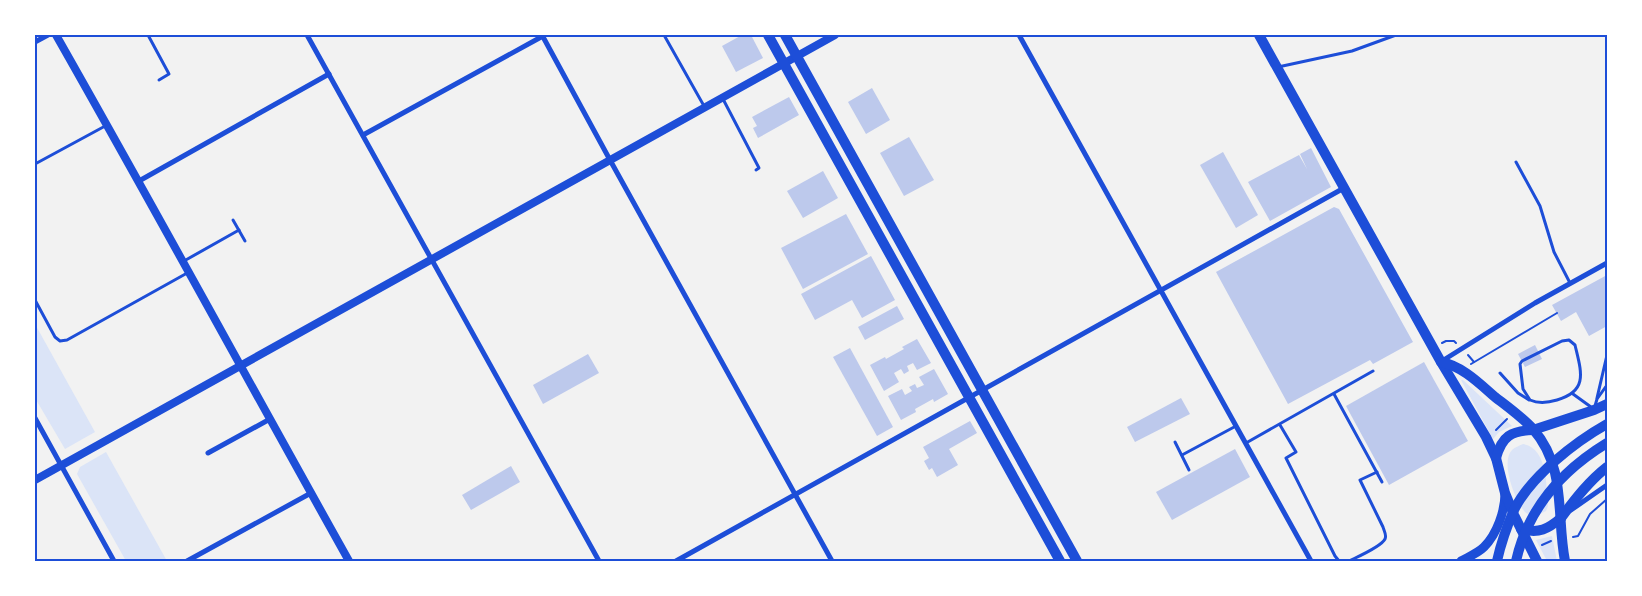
<svg xmlns="http://www.w3.org/2000/svg" width="1642" height="596" viewBox="0 0 1642 596" font-family="Roboto,sans-serif">
<style>
.green{fill:#dbe4f7}
.building{fill:#bdc9ec}
.lines{fill:none;stroke-linecap:round;stroke-linejoin:round}
.path{stroke:#1d4ed8;stroke-width:2}
.service{stroke:#1d4ed8;stroke-width:3}
.minor{stroke:#1d4ed8;stroke-width:5}
.tertiary{stroke:#1d4ed8;stroke-width:8}
.secondary{stroke:#1d4ed8;stroke-width:9}
.primary{stroke:#1d4ed8;stroke-width:10}
.trunk{stroke:#1d4ed8;stroke-width:10}
.neatline{fill:none;stroke:#1d4ed8;stroke-width:2}
</style>
<rect width="100%" height="100%" fill="#f2f2f2"/>
<g class="green">
<path d="M35 324 95 432 65 449 35 398Z"/>
<path d="M1461 380H1463L1512 426 1499 432 1493 439Z"/>
<path d="M1523 444C1548 448 1546 486 1548 506L1546 511 1536 516C1532 515 1528 515 1525 512 1515 501 1500 462 1512 450 1515 447 1519 446 1523 444Z"/>
<path d="M106 452 167 561H126L77 474 80 467Z"/>
<path d="M1552 536 1557 561H1547L1536 540Z"/>
</g>
<g class="building">
<path d="M742 35H751L763 58 736 72 722 46Z"/>
<path d="M872 88 890 120 866 134 848 102Z"/>
<path d="M789 97 799 115 758 138 753 128 757 126 752 117Z"/>
<path d="M909 137 934 180 904 196 880 153Z"/>
<path d="M1311 148 1331 187 1270 221 1248 182 1299 155 1307 169 1300 154Z"/>
<path d="M1223 152 1258 215 1236 228 1200 165Z"/>
<path d="M823 171 838 198 803 218 787 191Z"/>
<path d="M1334 207 1339 209 1413 342 1373 364 1370 360 1288 404 1216 272Z"/>
<path d="M846 214 868 254 803 289 781 248Z"/>
<path d="M871 256 895 300 862 318 852 300 815 320 801 294Z"/>
<path d="M1607 275V326L1589 336 1576 312 1561 321 1552 305Z"/>
<path d="M897 306 904 319 865 340 858 327Z"/>
<path d="M917 339 931 363 917 370 913 363 907 366 909 371 904 374 901 369 894 373 899 382 884 391 870 365 885 357 886 359 904 349 902 347Z"/>
<path d="M1535 345 1542 359 1525 367 1518 354Z"/>
<path d="M850 348 893 427 877 436 833 357Z"/>
<path d="M588 354 599 373 543 404 533 385Z"/>
<path d="M1424 362 1468 441 1389 485 1346 406Z"/>
<path d="M934 369 948 394 934 402 933 399 915 409 916 412 901 420 888 396 902 389 905 395 912 391 909 387 915 384 917 388 924 385 919 377Z"/>
<path d="M1181 398 1190 414 1135 442 1127 427Z"/>
<path d="M970 421 977 433 949 449 958 465 937 477 932 468 929 470 924 461 929 458 923 447Z"/>
<path d="M1235 449 1250 477 1172 520 1156 492Z"/>
<path d="M511 466 520 482 471 510 462 495Z"/>
</g>
<g class="lines">
<g class="path">
<path d="M1442 343 1446 341H1454L1456 343"/>
<path d="M1468 355 1474 362"/>
<path d="M1471 364 1557 313"/>
<path d="M1496 430 1507 419"/>
<path d="M1573 537 1578 536 1590 514 1607 499"/>
<path d="M1542 545 1551 541"/>
</g>
<g class="service">
<path d="M148 35 169 74 159 80"/>
<path d="M641 35H642"/>
<path d="M664 35 704 106"/>
<path d="M1278 67 1352 51 1396 35"/>
<path d="M723 99 759 168 756 170"/>
<path d="M1516 162 1540 206 1554 252 1570 283"/>
<path d="M35 164 107 125"/>
<path d="M233 220 245 241"/>
<path d="M184 261 239 230"/>
<path d="M35 300 55 337 60 341 67 340 189 272"/>
<path d="M1569 340 1575 345C1581 371 1589 391 1557 400 1547 403 1539 404 1530 400L1523 389 1520 364 1522 361 1562 341Z"/>
<path d="M1500 373 1518 393 1529 400"/>
<path d="M1334 394 1382 482"/>
<path d="M1573 394 1591 407"/>
<path d="M1597 398 1607 355"/>
<path d="M1595 406 1597 399 1607 385"/>
<path d="M1280 425 1296 452 1286 458 1335 556 1339 561"/>
<path d="M1175 442 1189 470"/>
<path d="M1246 443 1373 371"/>
<path d="M1182 455 1236 426"/>
<path d="M1349 561C1357 557 1381 547 1385 539 1387 535 1384 531 1383 527L1360 480 1377 472"/>
</g>
<g class="minor">
<path d="M307 35 599 561"/>
<path d="M542 35 610 160 832 561"/>
<path d="M1019 35 1311 561"/>
<path d="M35 42 48 35"/>
<path d="M363 135 543 36"/>
<path d="M139 181 329 74"/>
<path d="M1442 361 1535 303 1607 263"/>
<path d="M35 418 114 561"/>
<path d="M208 453 270 419"/>
<path d="M1571 510 1607 485"/>
<path d="M187 561 311 493"/>
<path d="M676 561 1344 188"/>
</g>
<g class="tertiary">
<path d="M56 35C155 209 251 386 349 561"/>
<path d="M35 480 835 35"/>
</g>
<path class="secondary" d="M1461 561C1468 557 1478 553 1484 547 1497 534 1505 511 1505 493"/>
<g class="primary">
<path d="M768 35 1060 561"/>
<path d="M785 35 1077 561"/>
<path d="M1259 35 1441 362 1486 437 1496 458 1505 493 1514 515 1537 561"/>
<path d="M1441 362C1462 366 1479 383 1495 397 1508 407 1522 417 1533 429 1567 468 1556 515 1565 561"/>
<path d="M1496 458C1502 436 1511 431 1533 430"/>
<path d="M1521 529C1539 534 1548 529 1561 518"/>
</g>
<g class="trunk">
<path d="M1533 430 1594 410 1607 404"/>
<path d="M1561 518C1575 499 1589 481 1607 467"/>
<path d="M1497 561C1501 543 1507 526 1514 510 1531 476 1575 442 1607 424"/>
<path d="M1516 561C1528 508 1561 471 1607 443"/>
</g>
</g>
<rect width="1642" height="596" fill="none" stroke="#ffffff" stroke-width="72"/>
<rect x="36" y="36" width="1570" height="524" class="neatline"/>
</svg>
